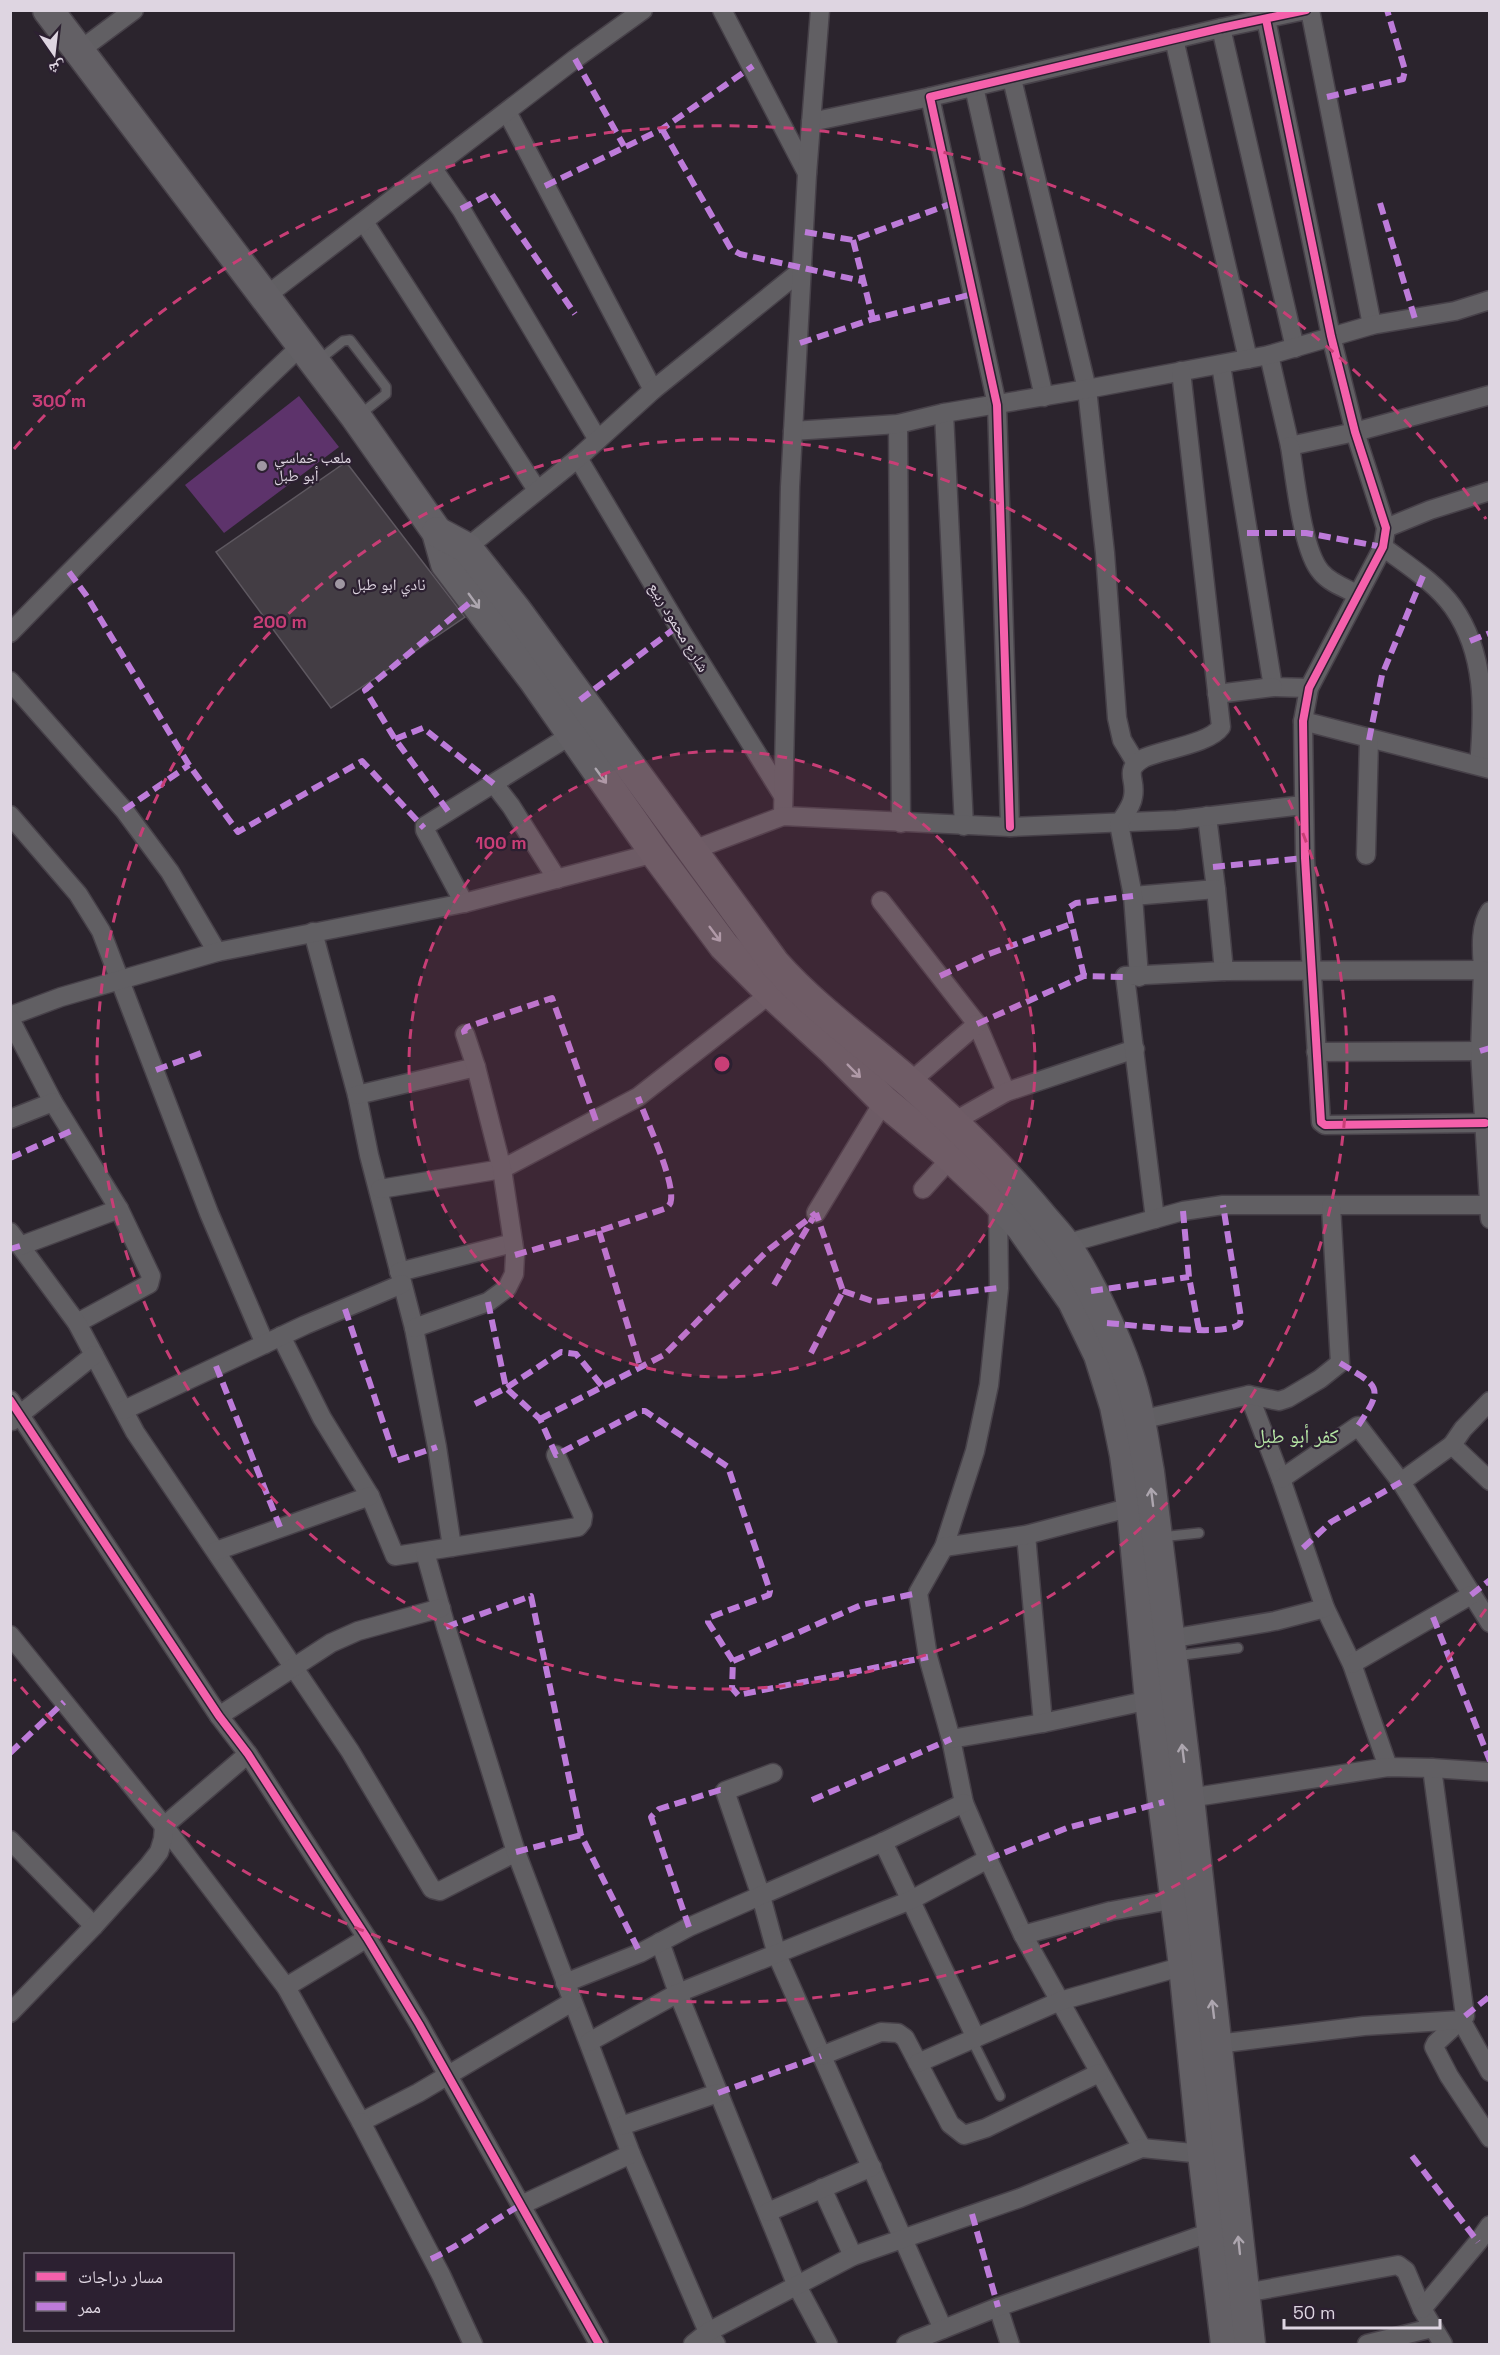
<svg xmlns="http://www.w3.org/2000/svg" width="1500" height="2355" viewBox="0 0 1500 2355" font-family="'Space Grotesk','Noto Naskh Arabic',sans-serif">
<style>
.green{fill:#5d336b}
.building{fill:#433d44;stroke:#5e5860;stroke-width:1.5}
.lines{fill:none;stroke-linecap:round;stroke-linejoin:round}
.service-casing{stroke:#474149;stroke-width:12}
.minor-casing{stroke:#474149;stroke-width:21}
.primary-casing{stroke:#474149;stroke-width:33}
.service{stroke:#615f63;stroke-width:9}
.minor{stroke:#615f63;stroke-width:18}
.primary{stroke:#636065;stroke-width:30}
.quiet{stroke:#bd7bd9;stroke-width:6;stroke-dasharray:12 6;stroke-linecap:butt}
.cycleway-casing{stroke:#2c2031;stroke-width:11}
.cycleway{stroke:#f560ab;stroke-width:8}
.oneway{stroke:#ada6af}
.ring{fill:none;stroke:#c83e76;stroke-width:3;stroke-dasharray:10 8}
.poi-dot{fill:#9f97a2;stroke:#2c2031;stroke-width:2}
.labels{text-anchor:middle;dominant-baseline:central;stroke-width:4.5;stroke-linejoin:round;paint-order:stroke}
.poi-label{font-size:16px;fill:#ded5e1;stroke:#2c2031;text-anchor:start}
.street-label{font-size:16px;fill:#ded5e1;stroke:#2c2031}
.quarter-label{font-size:20px;fill:#b5e5a4;stroke:#2c2031}
.centre{fill:#c83e76;stroke:#2c2031;stroke-width:3}
.ring-label{font-size:18px;text-anchor:middle;font-weight:bold;fill:#c83e76;stroke:#2c2031;stroke-width:4.5;stroke-linejoin:round;paint-order:stroke}
</style>
<rect width="100%" height="100%" fill="#2b242d"/>
<path class="green" d="M299 396 339 447 224 533 185 485Z"/>
<path class="building" d="M346 462 465 617 331 708 216 552Z"/>
<g class="lines">
<g class="service-casing">
<g id="service">
<path d="M319 360 343 341 350 340 386 387V394L358 416"/>
<path d="M1160 1537 1199 1533"/>
<path d="M1175 1656 1238 1648"/>
<path d="M972 2040 1000 2096"/>
</g>
</g>
<g class="minor-casing">
<g id="minor">
<path d="M722 10 807 173"/>
<path d="M1310 10 1372 325"/>
<path d="M1266 19 1331 336 1355 432 1386 528 1383 547 1309 688 1303 721 1305 858 1321 1122 1325 1125 1485 1123"/>
<path d="M1221 28 1295 348"/>
<path d="M1174 39 1248 359"/>
<path d="M79 51 134 10"/>
<path d="M1012 79 1087 389 1105 553 1117 718 1122 740 1136 763"/>
<path d="M974 87 1044 397"/>
<path d="M507 112 653 390"/>
<path d="M811 122 930 97"/>
<path d="M433 169 461 209 598 440"/>
<path d="M364 222 537 490"/>
<path d="M266 296 575 59 643 10"/>
<path d="M1269 355 1290 446 1355 432 1490 395"/>
<path d="M1221 365 1273 687 1309 688"/>
<path d="M944 413 964 826"/>
<path d="M898 424 901 823"/>
<path d="M793 431 898 424 944 413 1087 389 1269 355 1372 325 1455 311 1490 300"/>
<path d="M1290 446C1295 476 1302 551 1321 572 1330 583 1345 588 1357 594"/>
<path d="M578 458 678 626 782 794"/>
<path d="M1386 528 1430 510 1490 491"/>
<path d="M1383 547C1407 565 1435 582 1453 607 1486 654 1484 711 1479 765"/>
<path d="M459 554 578 458 653 390 803 269"/>
<path d="M10 633C105 535 203 439 302 345"/>
<path d="M10 681 124 810 170 872 217 952"/>
<path d="M1217 694 1273 687"/>
<path d="M1303 721 1490 769"/>
<path d="M494 784 511 806 557 879"/>
<path d="M10 815 78 894 101 931 209 1213 265 1344"/>
<path d="M783 816 790 487 807 174 820 10"/>
<path d="M1207 816 1216 889"/>
<path d="M1010 827 997 405 930 97 1221 28 1306 10"/>
<path d="M693 850 783 816 1010 827 1177 820 1303 805"/>
<path d="M1366 855 1369 740"/>
<path d="M1133 896 1216 889 1224 971"/>
<path d="M881 901 977 1024 1006 1092"/>
<path d="M464 903 425 830V826L571 735"/>
<path d="M313 932 357 1095 369 1155 414 1328 437 1447 452 1547"/>
<path d="M1483 970C1482 952 1479 927 1490 911"/>
<path d="M1139 977 1133 896 1119 824C1124 816 1132 806 1133 797 1137 778 1122 771 1144 758 1164 749 1209 744 1221 727L1181 371"/>
<path d="M10 1016 61 997 217 952 464 903 655 853"/>
<path d="M10 1019 53 1102 119 1209 151 1276 149 1284 77 1323"/>
<path d="M1316 1052 1480 1051"/>
<path d="M909 1083 977 1024"/>
<path d="M357 1095 476 1067"/>
<path d="M10 1119 53 1102"/>
<path d="M953 1122 1006 1092 1135 1049"/>
<path d="M380 1189 502 1169 638 1097 771 993"/>
<path d="M923 1189 951 1158"/>
<path d="M998 1202 999 1288 989 1385 975 1451 944 1547 918 1593 928 1657 951 1739 964 1803 988 1859 1023 1935 1142 2148"/>
<path d="M816 1213 884 1101"/>
<path d="M1155 1219 1125 976 1224 971 1483 970 1480 1051 1490 1219"/>
<path d="M10 1232 77 1323 135 1432 350 1751 432 1889 440 1891 516 1852"/>
<path d="M1065 1244 1183 1211 1223 1205H1488"/>
<path d="M20 1246 119 1209"/>
<path d="M399 1272 513 1243"/>
<path d="M414 1328 488 1302 507 1288 514 1274 515 1255 502 1169 476 1067 465 1034"/>
<path d="M281 1336 322 1418 370 1496 395 1556 578 1527 582 1522 583 1516 556 1455"/>
<path d="M1249 1395 1281 1479 1325 1608 1352 1664 1388 1767"/>
<path d="M10 1400 219 1716 248 1754 367 1938 419 2024 599 2344"/>
<path d="M124 1410 305 1325 402 1284"/>
<path d="M1140 1420 1249 1395 1279 1401 1288 1398 1320 1379 1340 1363 1331 1206"/>
<path d="M12 1421 94 1355"/>
<path d="M1452 1445 1490 1481"/>
<path d="M1281 1479 1358 1426 1401 1482 1490 1623"/>
<path d="M1401 1482 1452 1445 1463 1429 1490 1401"/>
<path d="M1026 1535 1043 1723"/>
<path d="M944 1547 1026 1535 1132 1507"/>
<path d="M216 1551 370 1496"/>
<path d="M425 1552 446 1627 516 1852 631 2154 708 2332 716 2344"/>
<path d="M10 1635 164 1826 286 1987"/>
<path d="M1169 1639 1275 1621 1325 1608"/>
<path d="M1352 1664 1471 1595"/>
<path d="M219 1716 331 1643 358 1631 441 1608"/>
<path d="M951 1739 1043 1723 1150 1700"/>
<path d="M1432 1768 1465 2016 1436 2043 1434 2047 1449 2076 1490 2138"/>
<path d="M773 1773 725 1791 761 1896 777 1955 943 2329"/>
<path d="M1189 1798 1388 1767 1432 1768 1490 1772"/>
<path d="M10 1840 94 1926"/>
<path d="M883 1842 976 2038"/>
<path d="M1023 1935 1111 1911 1176 1899"/>
<path d="M367 1938 286 1987 361 2122 418 2093 572 2002"/>
<path d="M660 1942 678 1993 797 2286 828 2344"/>
<path d="M565 1983 640 1953 689 1927 883 1842 964 1803"/>
<path d="M10 2013 94 1926 149 1865 159 1852 163 1839 164 1826 248 1754"/>
<path d="M589 2042 678 1993 911 1900 988 1859"/>
<path d="M1217 2044 1364 2026 1461 2020 1490 2072"/>
<path d="M821 2056 881 2032 898 2033 905 2038 950 2124 964 2135 986 2128 1099 2073"/>
<path d="M918 2063 1060 2001 1184 1966"/>
<path d="M361 2122 441 2275 473 2344"/>
<path d="M621 2126 718 2093"/>
<path d="M822 2188 853 2256"/>
<path d="M521 2205 631 2154"/>
<path d="M768 2212 872 2167"/>
<path d="M1245 2293 1398 2265 1406 2271 1422 2309 1443 2344"/>
<path d="M998 2307 1010 2344"/>
<path d="M1422 2309 1478 2242 1490 2225"/>
<path d="M693 2344 708 2332 853 2256 1020 2198 1142 2148 1203 2154"/>
<path d="M906 2344 998 2307 1214 2231"/>
<path d="M1367 2344 1432 2328"/>
</g>
</g>
<g class="primary-casing">
<g id="primary">
<path d="M48 10 356 417 437 532 446 564 534 680 655 853 724 946 771 993 832 1049 884 1101 943 1150 993 1197 1021 1227 1073 1301 1099 1355 1115 1406 1125 1455 1132 1507 1150 1700 1184 1966 1203 2154 1226 2344"/>
<path d="M437 532 467 548 516 610 775 964C816 1010 865 1044 911 1084 956 1124 1000 1166 1039 1213 1047 1223 1057 1233 1065 1244 1088 1278 1115 1335 1128 1374 1139 1406 1143 1439 1149 1472L1189 1798 1250 2344"/>
</g>
</g>
<use href="#service" class="service"/>
<use href="#minor" class="minor"/>
<use href="#primary" class="primary"/>
<g class="quiet">
<path d="M575 59 624 146"/>
<path d="M1327 97 1403 79 1405 70 1387 10"/>
<path d="M662 129 731 249 740 254 862 281"/>
<path d="M545 186 662 129 753 66"/>
<path d="M1380 203 1415 319"/>
<path d="M461 209 491 193 575 314"/>
<path d="M805 232 853 240 953 203"/>
<path d="M853 240 873 319"/>
<path d="M800 343 873 319 973 294"/>
<path d="M1247 533H1306L1383 547"/>
<path d="M69 572 86 595 189 765 238 832 362 761 424 828"/>
<path d="M1470 641 1490 633"/>
<path d="M580 700 678 626"/>
<path d="M395 739 423 728 494 784"/>
<path d="M1369 740 1382 675 1423 576"/>
<path d="M124 810 189 765"/>
<path d="M448 811 395 739 365 690 473 600"/>
<path d="M1213 867 1305 858"/>
<path d="M940 976 986 955 1071 924"/>
<path d="M1084 976 1068 908 1076 903 1133 896"/>
<path d="M977 1024 1084 976 1124 977"/>
<path d="M465 1034 464 1031 467 1027 552 998 596 1121"/>
<path d="M1480 1051 1490 1048"/>
<path d="M156 1070 204 1052"/>
<path d="M10 1158 71 1131"/>
<path d="M1183 1211 1189 1277 1199 1330"/>
<path d="M599 1231 640 1366"/>
<path d="M10 1249 20 1246"/>
<path d="M515 1255 599 1231 667 1208C669 1205 671 1204 671 1200 674 1178 646 1120 638 1097"/>
<path d="M774 1285 813 1218"/>
<path d="M843 1291 875 1302 999 1288"/>
<path d="M1091 1291 1189 1277"/>
<path d="M488 1302 506 1388 540 1419 556 1455 640 1411H645L728 1467 770 1591 769 1595 708 1618V1622L733 1661 732 1688 738 1695 928 1657"/>
<path d="M345 1309 396 1461 437 1447"/>
<path d="M1107 1323C1132 1325 1218 1336 1236 1326 1241 1324 1240 1323 1241 1318L1223 1205"/>
<path d="M811 1353 843 1291 816 1213"/>
<path d="M1340 1363C1379 1387 1385 1386 1358 1426"/>
<path d="M216 1366 280 1527"/>
<path d="M475 1404 506 1388 561 1352 576 1354 602 1386"/>
<path d="M540 1419 664 1355 767 1251 816 1213"/>
<path d="M1303 1548 1331 1522 1401 1482"/>
<path d="M1471 1595 1490 1580"/>
<path d="M1433 1617 1490 1761"/>
<path d="M446 1627 531 1596 581 1835 640 1953"/>
<path d="M733 1661 861 1605 918 1593"/>
<path d="M10 1753 64 1702"/>
<path d="M812 1800 951 1739"/>
<path d="M516 1852 581 1835"/>
<path d="M988 1859 1067 1828 1164 1802"/>
<path d="M689 1927 651 1817 659 1809 720 1790 725 1791"/>
<path d="M1465 2016 1490 1996"/>
<path d="M718 2093 821 2056"/>
<path d="M1412 2156 1478 2242"/>
<path d="M972 2214 998 2307"/>
<path d="M431 2259C463 2244 490 2222 521 2205"/>
</g>
<g class="cycleway-casing">
<g id="cycleway">
<path d="M1266 19 1331 336 1355 432 1386 528 1383 547 1309 688 1303 721 1305 858 1321 1122 1325 1125 1485 1123"/>
<path d="M1010 827 997 405 930 97 1221 28 1306 10"/>
<path d="M10 1400 219 1716 248 1754 367 1938 419 2024 599 2344"/>
</g>
</g>
<use href="#cycleway" class="cycleway"/>
</g>
<defs><path id="oneway-shaft" d="M-6 0H5M1.5-3L5.5 0L1.5 3" fill="none" stroke-width="1.6" stroke-linecap="round" stroke-linejoin="round" transform="scale(1.5)"/></defs>
<g class="oneway">
<use href="#oneway-shaft" transform="translate(474 601) rotate(54)"/>
<use href="#oneway-shaft" transform="translate(601 776) rotate(54)"/>
<use href="#oneway-shaft" transform="translate(715 934) rotate(53)"/>
<use href="#oneway-shaft" transform="translate(854 1071) rotate(45)"/>
<use href="#oneway-shaft" transform="translate(1152 1497) rotate(-97)"/>
<use href="#oneway-shaft" transform="translate(1183 1753) rotate(-97)"/>
<use href="#oneway-shaft" transform="translate(1213 2009) rotate(-97)"/>
<use href="#oneway-shaft" transform="translate(1239 2245) rotate(-96)"/>
</g>
<circle cx="722" cy="1064" r="313" fill="#c83e76" fill-opacity=".12"/>
<g class="ring">
<circle cx="722" cy="1064" r="313"/>
<circle cx="722" cy="1064" r="625"/>
<path d="M1486 1609A938 938 0 0 1 14 1679M14 449A938 938 0 0 1 1486 519"/>
</g>
<g class="poi-dot">
<circle cx="262" cy="466" r="6"/>
<circle cx="340" cy="584" r="6"/>
</g>
<g class="labels">
<g class="poi-label">
<text x="274" y="457">ملعب خماسي<tspan x="274" dy="18">أبو طبل</tspan></text>
<text x="352" y="584">نادي ابو طبل</text>
</g>
<g class="street-label">
<text transform="translate(679 627) rotate(59)">شارع محمود ربيع</text>
</g>
<g class="quarter-label">
<text x="1296" y="1436">كفر أبو طبل</text>
</g>
</g>
<circle cx="722" cy="1064" r="9" class="centre"/>
<g class="ring-label">
<text x="59" y="407">300 m</text>
<text x="280" y="628">200 m</text>
<text x="501" y="849">100 m</text>
</g>
<rect width="1500" height="2355" fill="none" stroke="#ded5e1" stroke-width="24"/>
<rect x="24" y="2253" width="210" height="78" fill="#2c2031" stroke="#736877" stroke-width="1.5"/>
<rect x="36" y="2272" width="30" height="9" fill="#f560ab" stroke="#736877" stroke-width="1.5"/>
<text x="78" y="2283" font-size="18" fill="#ded5e1">مسار دراجات</text>
<rect x="36" y="2302" width="30" height="9" fill="#bd7bd9" stroke="#736877" stroke-width="1.5"/>
<text x="78" y="2313" font-size="18" fill="#ded5e1">ممر</text>
<g transform="translate(54 54) rotate(166)" stroke="#2c2031" stroke-width="4.5" paint-order="stroke">
<path d="M0-4.5L10 22L0 15L-10 22Z" fill="#ded5e1"/>
<text y="-9" font-size="16" font-weight="bold" text-anchor="middle" fill="#ded5e1">ش</text>
</g>
<path d="M1284 2319v9h156v-9" fill="none" stroke="#ded5e1" stroke-width="3"/>
<text x="1293" y="2319" font-size="18" fill="#ded5e1" stroke="#2c2031" stroke-width="4.5" paint-order="stroke">50 m</text>
</svg>
